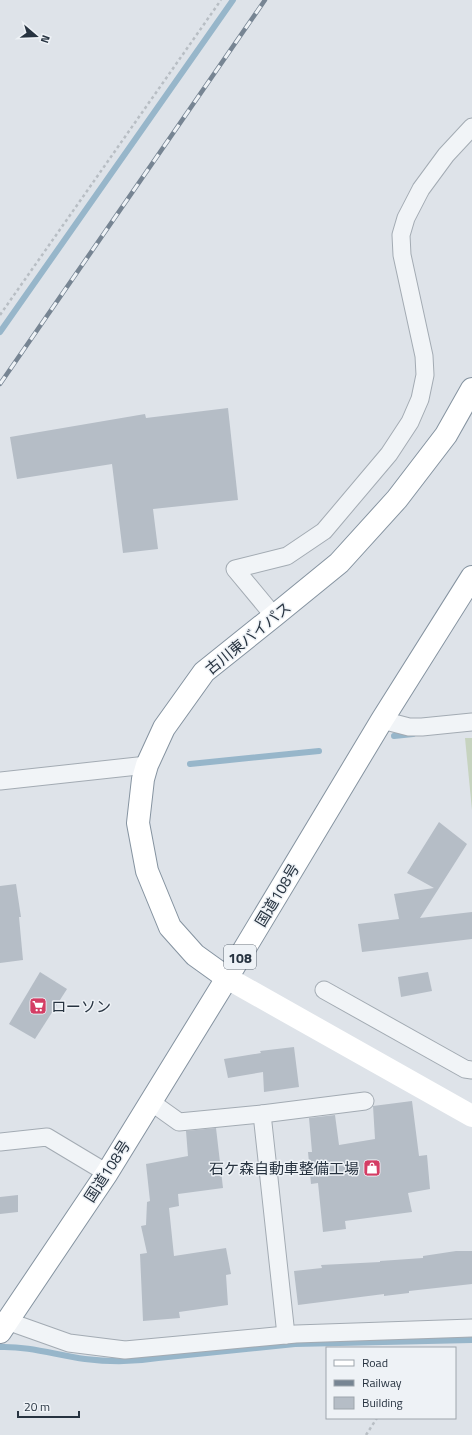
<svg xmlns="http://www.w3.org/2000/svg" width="472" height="1435" viewBox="0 0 472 1435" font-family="'Titillium Web','Noto Sans JP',sans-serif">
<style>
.green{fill:#c6d3bf}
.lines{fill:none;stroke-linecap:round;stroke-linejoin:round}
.stream{stroke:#97b6ca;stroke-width:6}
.building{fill:#b5bdc6}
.street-casing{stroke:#a3abb3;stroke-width:19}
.highway-casing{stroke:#8593a0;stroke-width:24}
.path{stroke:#b8bec4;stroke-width:2.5;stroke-dasharray:3 3;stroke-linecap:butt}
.street{stroke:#f1f4f7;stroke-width:17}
.secondary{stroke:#fff;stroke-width:22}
.highway{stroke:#fff;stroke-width:22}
.rail-casing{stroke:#778593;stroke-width:4.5}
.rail{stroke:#eef2f6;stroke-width:3;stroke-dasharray:9;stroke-linecap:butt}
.labels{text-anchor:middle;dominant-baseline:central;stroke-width:3;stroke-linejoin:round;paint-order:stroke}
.shield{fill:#eef2f6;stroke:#636c77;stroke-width:1}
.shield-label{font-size:14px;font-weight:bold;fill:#273340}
.street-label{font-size:15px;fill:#273340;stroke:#eef2f6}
.poi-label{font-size:15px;fill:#273340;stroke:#eef2f6;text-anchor:start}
</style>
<rect width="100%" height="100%" fill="#dee3e9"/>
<path class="green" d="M465 738H472V810Z"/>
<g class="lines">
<g class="stream">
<path d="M0 332 233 0"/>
<path d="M394 736 413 734"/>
<path d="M190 764 319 751"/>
<path d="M0 1347C29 1346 56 1355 85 1359 109 1362 134 1362 158 1358L295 1344 472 1340"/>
</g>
</g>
<g class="building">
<path d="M228 408 238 500 153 509 158 549 123 553 112 464 17 479 10 437 145 414 146 418Z"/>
<path d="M439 822 467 844 420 918 472 912V939L362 952 358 924 399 919 394 894 434 888 407 873Z"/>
<path d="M16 884 21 917H19L23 960 0 963V886Z"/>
<path d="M40 972 67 989 35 1039 9 1024Z"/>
<path d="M428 972 432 991 401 997 398 977Z"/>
<path d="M294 1047 299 1087 264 1092 263 1072 228 1078 224 1059 261 1053 260 1051Z"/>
<path d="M412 1101 419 1156 427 1155 430 1189 408 1193 412 1212 345 1221 346 1229 323 1232 318 1183 311 1184 308 1152H312L309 1118 335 1115 339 1145 375 1139 373 1106Z"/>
<path d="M216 1128 223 1188 178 1194 179 1206 169 1208 174 1256 226 1248 231 1274 226 1275 228 1305 179 1312 180 1318 143 1321 140 1254 147 1253 141 1226 146 1225 147 1202 150 1201 146 1164 188 1156 186 1131Z"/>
<path d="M18 1195V1212L0 1214V1197Z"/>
<path d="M456 1251H472V1284L409 1291V1293L384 1296V1294L298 1305 294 1271 322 1268 321 1265 380 1262V1261L423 1258V1256Z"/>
</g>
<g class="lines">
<g class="street-casing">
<g id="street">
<path d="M274 616 235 569 287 556 324 531 389 454 410 422 420 399 425 375 424 356 402 255 401 235 406 218 421 189 446 155 472 127"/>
<path d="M382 720 409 727H422L472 722"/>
<path d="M0 781 147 765"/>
<path d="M324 990 465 1069 472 1070"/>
<path d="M151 1102 179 1122 262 1114 365 1101"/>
<path d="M262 1114 286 1335"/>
<path d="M0 1142 47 1137 107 1173"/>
<path d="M7 1321 69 1343 125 1350 296 1334 472 1328"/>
</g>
</g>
<g class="highway-casing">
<g id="highway">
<path d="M227 978 195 955 170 927 147 871 138 823 143 779 147 765 164 728 204 672 274 616 339 563 397 499 446 435 472 389"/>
<path d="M0 1332 107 1173 227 978 382 720 472 577"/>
</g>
</g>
<g class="path">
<path d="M0 315 221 0"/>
<path d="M366 1435 377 1418"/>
</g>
<use href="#street" class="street"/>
<path class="secondary" d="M227 978 472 1116"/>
<use href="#highway" class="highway"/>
<g class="rail-casing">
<path id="rail" d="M0 384 265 0"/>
</g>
<use href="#rail" class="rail"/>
</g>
<defs>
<g id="supermarket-square" transform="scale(0.9)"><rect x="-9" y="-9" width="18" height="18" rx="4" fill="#d43d64" stroke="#eef2f6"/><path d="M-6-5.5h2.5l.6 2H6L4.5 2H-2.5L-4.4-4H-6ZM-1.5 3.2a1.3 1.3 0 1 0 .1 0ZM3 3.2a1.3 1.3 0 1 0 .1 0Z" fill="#fff"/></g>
<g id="shop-square" transform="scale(0.9)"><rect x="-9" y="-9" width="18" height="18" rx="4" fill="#d43d64" stroke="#eef2f6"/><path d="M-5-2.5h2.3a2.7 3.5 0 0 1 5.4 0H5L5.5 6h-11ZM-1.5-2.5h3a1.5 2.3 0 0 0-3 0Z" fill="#fff"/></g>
</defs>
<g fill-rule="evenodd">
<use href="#supermarket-square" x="38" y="1006"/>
<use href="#shop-square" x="372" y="1168"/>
</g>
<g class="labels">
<rect class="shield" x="224" y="945" width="32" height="24" rx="3"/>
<g class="shield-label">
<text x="240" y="957">108</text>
</g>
<g class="street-label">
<text transform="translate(248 638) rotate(-39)">古川東バイパス</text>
<text transform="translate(277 895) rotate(-59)">国道108号</text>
<text transform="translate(107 1171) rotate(-57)">国道108号</text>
</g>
<g class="poi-label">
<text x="51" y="1006">ローソン</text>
<text x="359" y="1168" text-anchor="end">石ケ森自動車整備工場</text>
</g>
</g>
<rect x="326" y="1347" width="130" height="72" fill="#eef2f6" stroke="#9ea6ad"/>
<rect x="334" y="1360" width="20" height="6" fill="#ffffff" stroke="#9ea6ad"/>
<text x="362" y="1367" font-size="12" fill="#273340">Road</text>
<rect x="334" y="1380" width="20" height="6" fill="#778593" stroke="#9ea6ad"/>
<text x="362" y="1387" font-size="12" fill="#273340">Railway</text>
<rect x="334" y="1397" width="20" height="12" fill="#b5bdc6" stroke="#9ea6ad"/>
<text x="362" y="1407" font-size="12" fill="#273340">Building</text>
<g transform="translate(36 36) rotate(109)" stroke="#eef2f6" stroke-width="3" paint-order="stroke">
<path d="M0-3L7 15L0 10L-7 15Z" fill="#273340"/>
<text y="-6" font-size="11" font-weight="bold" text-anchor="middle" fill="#273340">N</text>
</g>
<path d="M18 1411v6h61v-6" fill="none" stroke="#273340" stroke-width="2"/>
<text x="24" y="1411" font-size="12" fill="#273340" stroke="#eef2f6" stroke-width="3" paint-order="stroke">20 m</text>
</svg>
